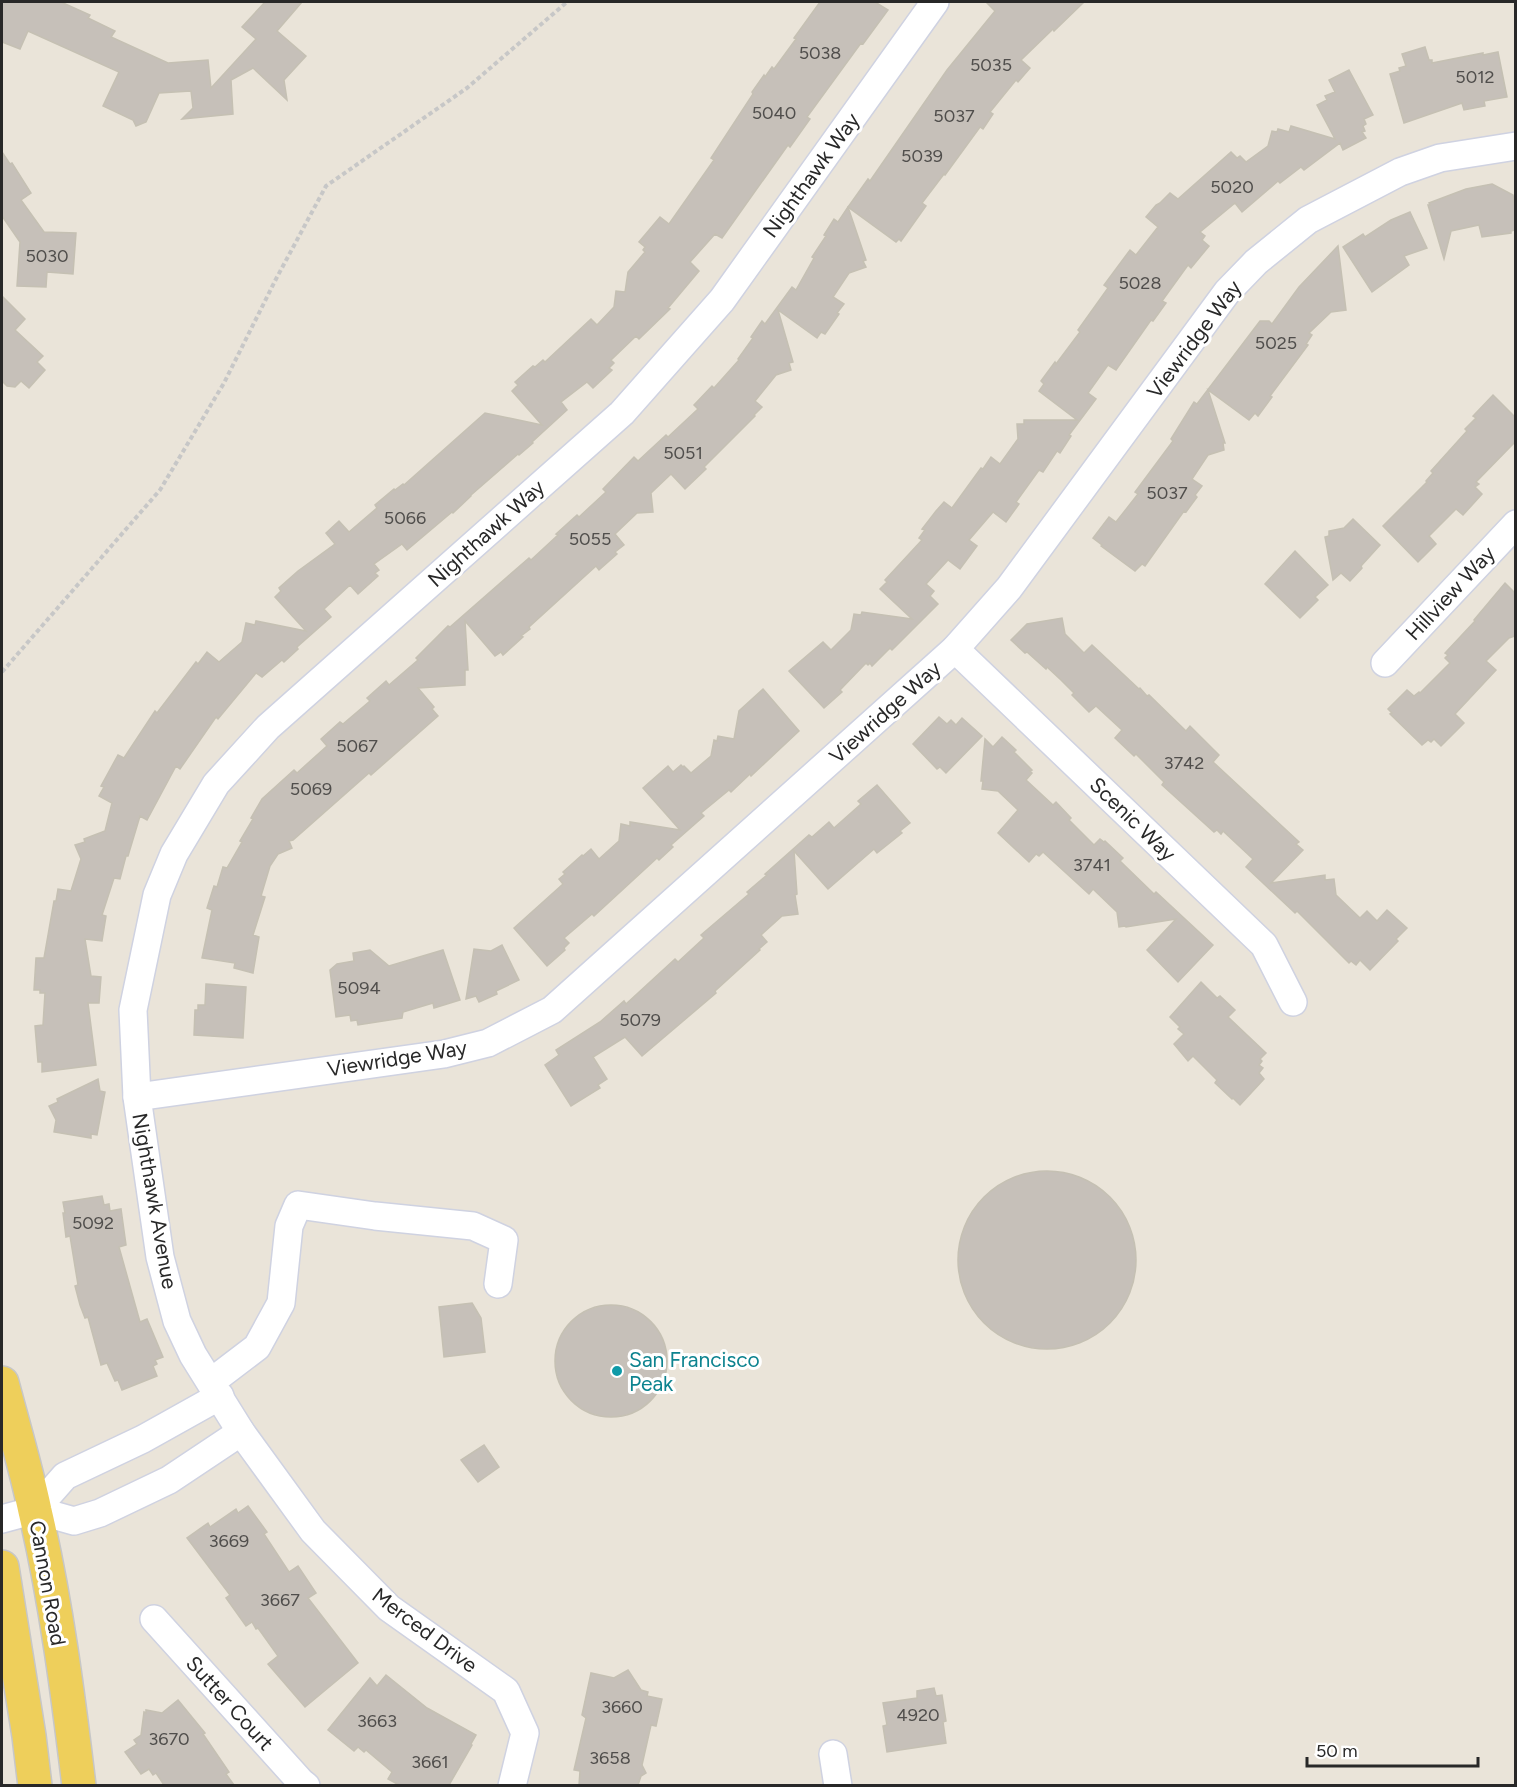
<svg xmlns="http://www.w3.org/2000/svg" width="1517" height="1787" viewBox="0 0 1517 1787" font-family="Figtree,sans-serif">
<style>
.building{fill:#c6c0b9;stroke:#c5c0b3;stroke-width:1.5}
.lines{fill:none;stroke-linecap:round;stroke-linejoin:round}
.minor-casing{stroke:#cfd2e1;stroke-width:30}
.major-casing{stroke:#c7c7c7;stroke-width:36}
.path{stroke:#c7c7c7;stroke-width:4;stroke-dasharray:4.5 3;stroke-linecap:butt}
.minor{stroke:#fff;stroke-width:27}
.major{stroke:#eecf5b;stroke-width:33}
.culture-dot{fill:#0f9aa8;stroke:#fff;stroke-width:2}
.labels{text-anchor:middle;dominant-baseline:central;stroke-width:6;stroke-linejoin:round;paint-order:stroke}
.number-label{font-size:18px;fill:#504e4c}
.street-label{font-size:21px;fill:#282828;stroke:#fff}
.culture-label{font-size:21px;fill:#0d838f;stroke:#fff;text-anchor:start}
</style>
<rect width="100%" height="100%" fill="#eae4d9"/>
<g class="building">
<path d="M2 2H61L90 15 88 18 115 31 111 37 168 63 208 60 211 88 256 39 242 27 265 2H302L277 31 306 56 284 80 287 100 253 68 231 80 233 114 182 119 193 108 191 91 159 93 146 122 136 126 133 120 103 106 119 72 28 31 20 49 2 42Z"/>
<path d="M820 2H875L888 10 863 44 861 43 807 117 810 119 790 147 788 145 722 238 715 234 690 262 699 271 668 308 670 309 639 339 636 336 611 360 614 363 609 368 612 370 593 388 587 382 561 402 567 410 532 442 533 443 519 455 518 454 471 495V496L453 513 452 512 407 550 402 544 374 564 379 570 375 573 378 576 358 594 350 585 324 609 331 617 297 647 298 649 284 662 282 660 262 677 256 673 218 719 216 717 180 769 176 766 147 820 140 816 128 856H126L120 879 114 878 102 915 106 916 102 941 85 939 91 976 101 977 99 1003H88L96 1065 42 1072V1062H38L35 1026 43 1025 45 993H40V990H34L36 958H44L54 901H56L58 889 71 891 81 859 75 845 85 842 84 839 105 831 112 803 99 796 104 787 101 786 118 755 124 758 155 711 157 713 196 662 198 664 207 652 219 662 242 642 246 623 255 625 256 621 306 631 275 597 281 591 279 588 298 571 335 544 326 533 339 521 349 532 377 508 375 505 394 489 395 490 403 484 404 485 485 413 542 425 512 391 518 385 515 382 533 366 535 367 543 360 545 362 591 319 597 325 614 307 616 291 625 292 628 272 645 252 643 250 645 247 639 242 660 217 669 224 714 160 711 158 753 94 752 92 764 75 765 77 772 67 774 69 796 39 794 38Z"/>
<path d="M986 2H1084L1054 31 1053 29 1021 60 1030 68 1018 82 1016 80 990 112 993 114 983 129 980 127 945 175 944 174 922 203 926 206 901 241 899 239 896 242 848 207 868 179 870 181 947 70 995 11Z"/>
<path d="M1425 47 1429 60H1432V63L1483 53V55L1498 52 1507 97 1484 101 1485 106 1464 110 1462 103 1404 123 1390 74 1400 71 1399 68 1406 66 1402 54Z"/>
<path d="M1349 70 1373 115 1364 119 1366 124 1363 126 1365 131 1362 132 1366 138 1343 150 1340 143 1304 170 1301 167 1280 183 1278 181 1242 212 1235 203 1200 232 1205 236 1202 240 1209 246 1191 268 1188 265 1162 301 1166 303 1153 321 1151 320 1116 370 1108 365 1088 393 1096 399 1069 435 1071 436 1060 453 1057 451 1043 472 1039 470 1016 502 1019 504 1006 522 993 512 969 540 977 546 960 569 948 560 926 584 934 591 930 596 938 604 892 650 890 648 872 666 870 663 868 665 866 663 840 690 842 692 824 708 789 671 823 642 831 650 851 630 854 614 861 615 862 612 912 619 880 589 887 582 885 580 922 540 919 538 925 530 922 529 936 511 944 502 952 508 981 468 983 469 991 457 1000 464 1018 439 1017 424H1024V420H1077L1039 391 1044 384 1041 381 1055 362 1056 364 1080 332 1078 330 1108 288 1104 285 1130 250 1136 255 1158 227 1146 217 1156 205 1160 203 1170 193 1178 199 1231 152 1237 158 1240 156 1246 162 1268 146 1272 131 1277 132 1278 129 1289 132 1291 126 1335 139 1317 105 1327 100 1325 96 1335 92 1329 80Z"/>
<path d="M2 152 10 164 12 163 31 193 21 200 44 232 76 233 73 274 47 272 46 287 17 286 20 242 2 216Z"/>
<path d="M1492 184 1513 195 1515 206V230L1511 231V233L1482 237 1479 225 1451 231 1444 259 1428 205H1430L1429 203 1466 189Z"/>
<path d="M848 207 866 260 863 261 866 267 849 273 833 297 844 304 837 313 839 314 825 334 821 332 817 338 778 310 793 362 789 363 791 370 776 375 755 401 762 407 754 415 755 416 704 467 706 469 685 489 671 474 651 493 653 512 637 513 615 534 624 545 615 552 617 554 599 570 596 566 529 627 530 629 521 636 523 637 503 655 501 652 495 656 465 621 468 670H465V685L418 688 434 707 432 709 438 716 371 775 369 773 293 840 289 841 292 848 278 854 270 866 261 896 265 897 253 935 259 937 253 973 234 968 235 963 202 958 212 910 207 908 214 886 217 887 223 867 227 868 242 842 240 841 253 819 251 818 262 799 294 770 297 773 327 746 321 739 340 722 343 724 370 701 367 698 386 681 389 685 418 660 416 658 448 626 450 627 529 558 531 560 558 535 556 534 577 515 579 517 606 492 603 489 634 457 638 461 666 435 668 437 698 409 694 405 712 386 714 388 739 360 738 359 753 338 751 337 762 321 765 324 792 287 796 290 814 258 812 257 826 236 824 235 834 219 838 222Z"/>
<path d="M1410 212 1427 248 1404 256 1409 265 1372 292 1343 247 1363 234 1365 237 1391 220Z"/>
<path d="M1338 246 1346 310 1331 312 1309 333 1312 335 1306 344 1308 345 1270 396 1272 397 1258 416 1255 413 1249 420 1208 390 1225 443H1223L1224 450 1208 455 1192 479 1202 486 1195 495 1197 497 1186 512 1184 511 1145 566 1142 564 1135 571 1101 546 1102 545 1093 538 1109 517 1116 522 1138 494 1135 492 1173 441 1171 439 1194 402 1197 404 1260 321H1269L1272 324 1299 287Z"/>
<path d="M2 296 25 319 15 330 43 356 37 362 45 370 29 388 21 381 15 387 7 386 2 381Z"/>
<path d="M1493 395 1515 417V442L1476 482 1479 484 1475 487 1482 494 1463 515 1456 509 1429 536 1436 544 1418 562 1383 526 1427 482 1426 481 1433 473 1431 471 1467 431 1465 429 1476 418 1473 416Z"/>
<path d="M1353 519 1380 545 1361 566 1362 568 1350 581 1341 573 1333 580 1325 537 1329 536V531L1344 528Z"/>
<path d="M1295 551 1328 585 1315 597 1318 600 1300 618 1265 584Z"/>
<path d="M1505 583 1515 593V636L1509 638 1486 661 1496 670 1455 714 1464 723 1441 746 1434 739 1431 742 1428 740 1422 745 1390 714 1392 713 1388 709 1407 690 1414 696 1419 692 1420 693 1450 663 1445 658 1448 655 1445 653 1475 621 1474 620Z"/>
<path d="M1062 618 1065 634 1084 653 1092 645 1139 689 1140 688 1147 696 1149 695 1186 731 1190 726 1219 755 1213 762 1299 842 1296 844 1303 850 1271 883 1325 875V880L1334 879 1336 895 1360 918 1367 911 1377 921 1387 910 1407 928 1396 939 1398 941 1370 970 1360 960 1356 965 1351 961 1349 963 1297 911 1295 913 1246 867 1253 859 1223 831 1221 834 1217 830 1214 832 1162 785 1164 782 1136 754 1134 756 1115 738 1122 730 1096 706 1089 712 1072 695 1074 693 1061 680 1047 667 1046 669 1027 652 1025 653 1011 640 1027 624Z"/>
<path d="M763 689 799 731 751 776 750 774 731 792 729 790 701 813 704 816 671 845 673 847 659 860 657 858 594 916 592 914 564 938 569 943 564 948 565 950 547 966 514 928 563 884 559 879 565 874 563 872 582 855 583 856 591 849 599 859 619 841 621 824 630 826V822L680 830 643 788 668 766 673 772 681 765 683 767 684 766 691 773 711 756 714 740 717 741 718 736 734 739 739 711Z"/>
<path d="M939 717 947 724 951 720 956 725 962 718 982 736 946 773 940 767 937 769 913 744Z"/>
<path d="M1002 737 1016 750 1014 752 1032 770 1030 771 1032 773 1026 780 1053 805 1056 802 1071 818 1069 820 1094 845 1100 839 1104 842 1105 841 1123 858 1120 861 1154 894 1156 892 1213 945 1178 982 1147 950 1176 919 1126 927 1125 926 1119 927 1117 912 1093 889 1089 894 1043 852 1039 856 1036 854 1029 862 998 833 1018 810 998 791 982 789 983 781H981L985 739 993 747Z"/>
<path d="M877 785 910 823 900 831 902 833 877 853 874 849 828 889 794 851 797 894 795 895 798 914 782 916 761 935 767 942 759 949 760 950 715 991 716 993 642 1056 625 1037 593 1057 607 1079 598 1085 600 1088 571 1106 545 1065 559 1055 556 1050 600 1022 624 1001 626 1004 675 959 678 962 704 938 701 935 749 894 747 892 767 875 765 874 809 835 812 837 829 822 834 828 861 804 858 801Z"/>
<path d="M502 945 519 980 496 991 497 994 479 1002 476 996 466 999 474 949 491 951Z"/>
<path d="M370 950 389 966 443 950 460 1000 434 1008 433 1003 403 1012 402 1018 358 1025 357 1020 351 1021 350 1015 336 1017 330 970 337 964 354 961 353 953Z"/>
<path d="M1201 982 1217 998 1220 996 1235 1010 1228 1017 1266 1053 1260 1059 1262 1061 1259 1065 1263 1068 1259 1073 1264 1079 1240 1105 1233 1098 1232 1099 1215 1083 1217 1080 1193 1056 1188 1061 1174 1044 1184 1034 1178 1029 1180 1027 1170 1017Z"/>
<path d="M206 984 246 987 243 1038 194 1035 195 1010H198V1005H205Z"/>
<path d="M98 1079 100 1091 105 1092 97 1135 91 1134V1138L54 1132 56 1120 49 1106 58 1102 57 1099Z"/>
<circle cx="1047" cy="1260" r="89"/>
<path d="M102 1196 104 1205 109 1204 110 1211 121 1209 126 1245 119 1247 140 1322 147 1319 163 1357 155 1360 157 1364 153 1366 157 1376 122 1390 118 1380 115 1381 107 1363 101 1365 88 1317 85 1318 80 1305 75 1286 78 1285 70 1236 66 1237 63 1213H65L63 1202Z"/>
<path d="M472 1303 481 1318 485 1352 444 1357 439 1307Z"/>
<circle cx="611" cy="1361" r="56"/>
<path d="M484 1445 499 1467 478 1482 461 1460Z"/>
<path d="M248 1506 267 1532 264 1534 289 1572 298 1566 316 1593 308 1598 358 1663 305 1707 268 1664 278 1656 258 1628 256 1629 252 1622 246 1626 226 1598 230 1595 187 1538 208 1523 210 1527 236 1509 238 1513Z"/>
<path d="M628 1670 641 1690 648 1692 647 1696 662 1699 656 1726 651 1725 642 1765 646 1773 641 1776 638 1785H579L580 1771 574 1770 586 1718 582 1715 591 1673 614 1678Z"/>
<path d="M386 1675 427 1708 476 1735 471 1744 472 1745 449 1785H399L388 1779 392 1772 366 1750 364 1752 358 1747 354 1751 328 1730 370 1678 377 1686Z"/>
<path d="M934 1688 936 1696 942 1695 946 1721 943 1722 946 1743 887 1752 883 1726 887 1725 883 1703 917 1698V1691Z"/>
<path d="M178 1700 205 1733 203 1734 229 1772 226 1774 234 1785H164L156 1773 153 1775 149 1769 141 1774 125 1752 137 1744 134 1740 141 1735 144 1712 146 1713V1710L162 1713Z"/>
</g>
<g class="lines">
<g class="minor-casing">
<g id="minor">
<path d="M955 649 1264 945 1293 1002"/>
<path d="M1385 663 1516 524"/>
<path d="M137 1097 444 1054 488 1043 552 1010 955 649 1009 588 1227 292 1256 262 1308 220 1400 172 1440 158 1516 146"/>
<path d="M211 1382 257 1347 281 1303 289 1226 298 1205 375 1216 473 1226 504 1240 498 1284"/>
<path d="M35 1510 74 1521 100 1513 169 1480 241 1432"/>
<path d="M35 1510 65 1476 143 1439 220 1396"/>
<path d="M2 1519 35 1510"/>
<path d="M154 1619 301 1782 306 1786"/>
<path d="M833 1754 838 1786"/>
<path d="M512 1786 525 1733 506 1691 389 1608 313 1531 241 1432 193 1355 177 1321 160 1257 137 1097 133 1010 157 895 174 854 216 784 268 727 622 413 722 300 935 2"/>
</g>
</g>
<g class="major-casing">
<g id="major">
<path d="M2 1383C13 1425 26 1468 35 1511 56 1601 68 1694 79 1786"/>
<path d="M2 1567 29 1736 35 1786"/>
</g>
</g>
<path class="path" d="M2 672 160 490 224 383 276 279 326 186 467 88 567 2"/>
<use href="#minor" class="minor"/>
<use href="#major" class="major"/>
</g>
<circle class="culture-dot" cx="617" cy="1371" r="6"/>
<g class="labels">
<g class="number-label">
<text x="820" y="53">5038</text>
<text x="991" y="65">5035</text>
<text x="1475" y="77">5012</text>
<text x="774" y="113">5040</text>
<text x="954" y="116">5037</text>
<text x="922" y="156">5039</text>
<text x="1232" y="187">5020</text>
<text x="47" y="256">5030</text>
<text x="1140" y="283">5028</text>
<text x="1276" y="343">5025</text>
<text x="683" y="453">5051</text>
<text x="1167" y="493">5037</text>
<text x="405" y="518">5066</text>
<text x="590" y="539">5055</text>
<text x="357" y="746">5067</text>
<text x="1184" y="763">3742</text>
<text x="311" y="789">5069</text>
<text x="1092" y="865">3741</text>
<text x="359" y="988">5094</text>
<text x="640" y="1020">5079</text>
<text x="93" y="1223">5092</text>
<text x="229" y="1541">3669</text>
<text x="280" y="1600">3667</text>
<text x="622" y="1707">3660</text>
<text x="918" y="1715">4920</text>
<text x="377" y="1721">3663</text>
<text x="169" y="1739">3670</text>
<text x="610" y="1758">3658</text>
<text x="430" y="1762">3661</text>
</g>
<g class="street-label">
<text transform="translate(811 175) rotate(-54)">Nighthawk Way</text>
<text transform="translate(1194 339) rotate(-53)">Viewridge Way</text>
<text transform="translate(486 533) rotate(-42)">Nighthawk Way</text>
<text transform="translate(1450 593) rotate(-47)">Hillview Way</text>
<text transform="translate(885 712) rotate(-42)">Viewridge Way</text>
<text transform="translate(1133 819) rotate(44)">Scenic Way</text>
<text transform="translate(397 1058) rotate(-9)">Viewridge Way</text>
<text transform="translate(155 1201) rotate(80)">Nighthawk Avenue</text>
<text transform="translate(48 1583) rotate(80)">Cannon Road</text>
<text transform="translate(425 1630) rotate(37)">Merced Drive</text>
<text transform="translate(230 1703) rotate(48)">Sutter Court</text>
</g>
<g class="culture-label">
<text x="629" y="1359">San Francisco<tspan x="629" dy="24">Peak</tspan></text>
</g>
</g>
<rect width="1517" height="1787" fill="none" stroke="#282828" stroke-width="6"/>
<path d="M1307 1757v9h171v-9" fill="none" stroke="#282828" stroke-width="3"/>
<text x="1316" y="1757" font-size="18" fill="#282828" stroke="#ffffff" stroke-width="4.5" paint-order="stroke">50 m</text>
</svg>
